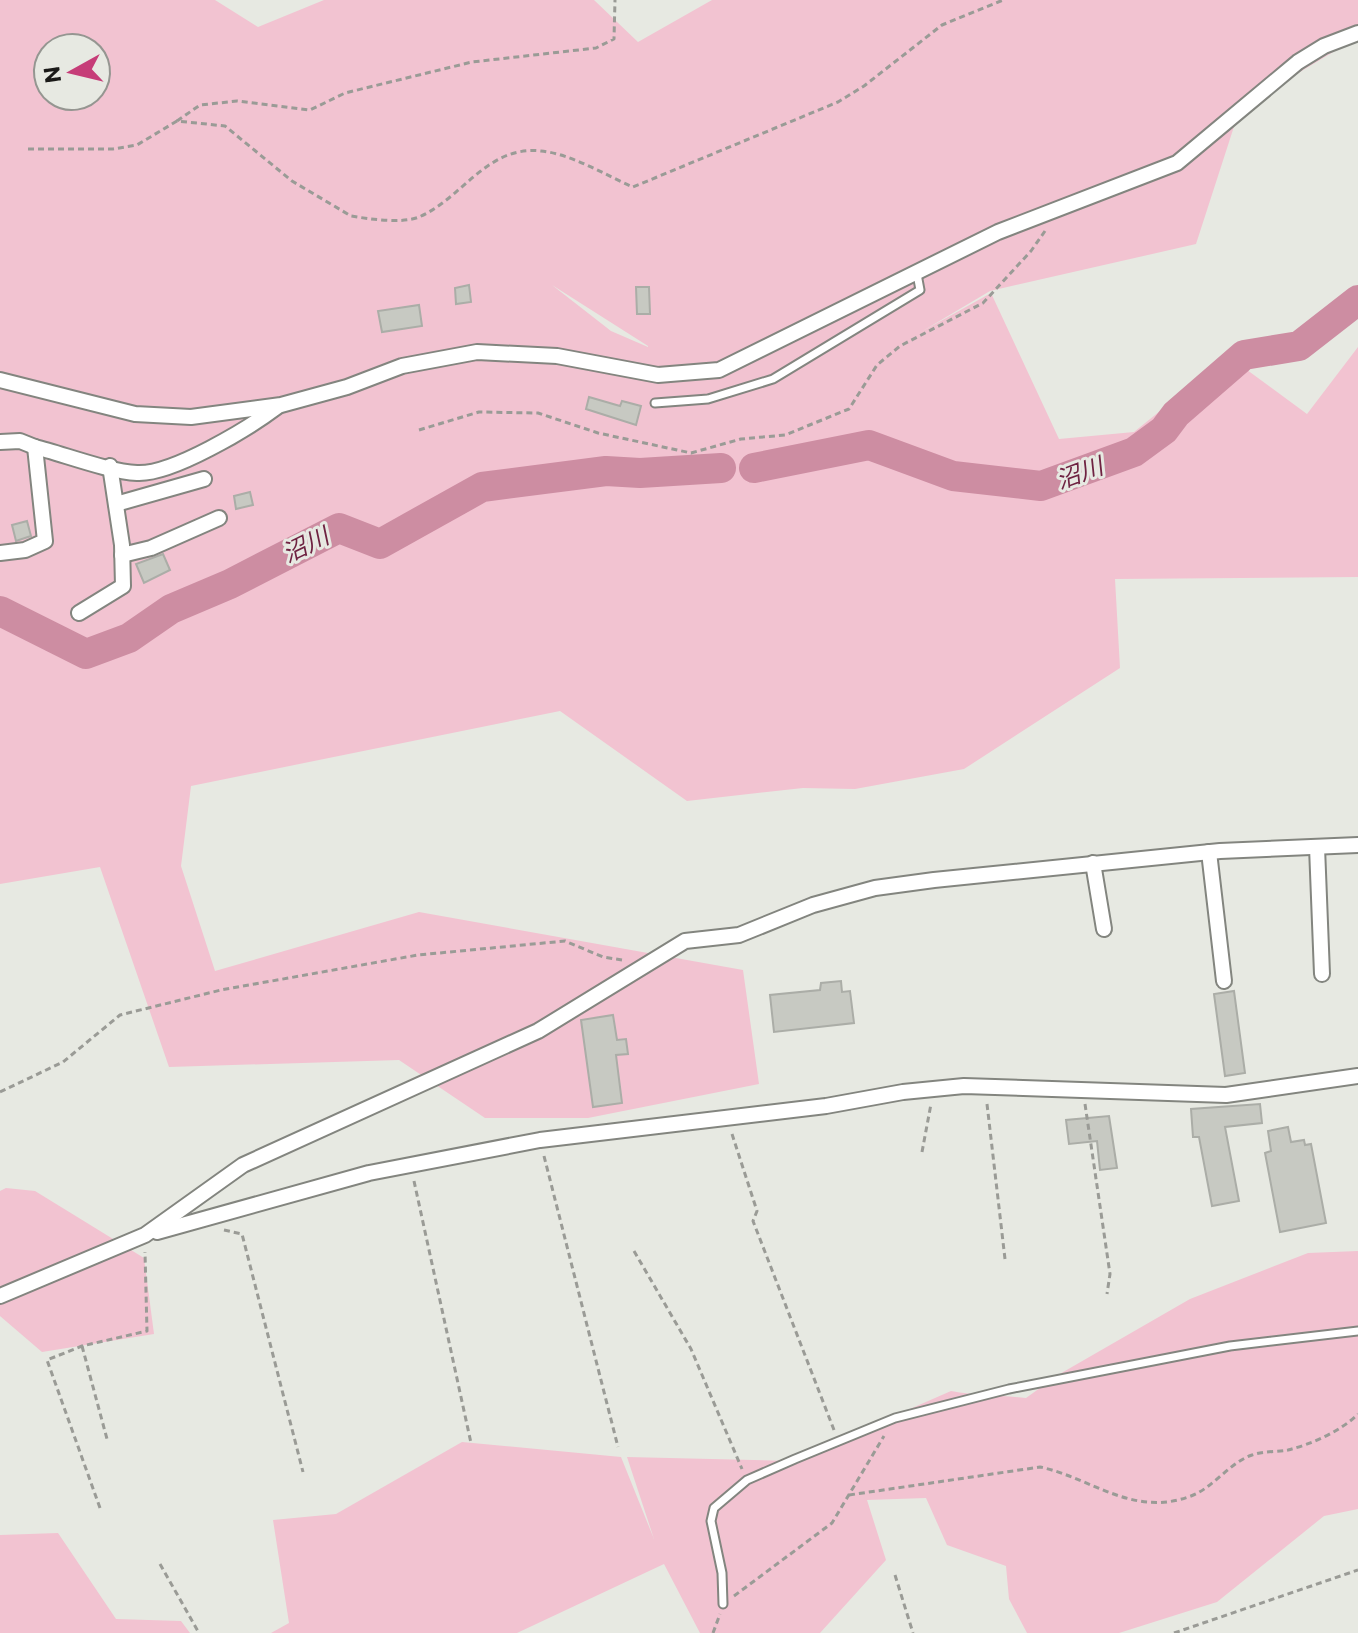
<svg xmlns="http://www.w3.org/2000/svg" width="1358" height="1633" viewBox="0 0 1358 1633" font-family="Commissioner,'Noto Sans JP',sans-serif">
<style>
.green{fill:#f2c3d1;fill-rule:evenodd}
.lines{fill:none;stroke-linecap:round;stroke-linejoin:round}
.river{stroke:#cd8da2;stroke-width:30}
.building{fill:#c7c9c2;stroke:#abada7;stroke-width:2}
.service-casing{stroke:#83857f;stroke-width:11}
.minor-casing{stroke:#83857f;stroke-width:18}
.path{stroke:#9a9b96;stroke-width:3;stroke-dasharray:6 4;stroke-linecap:butt}
.service{stroke:#fff;stroke-width:7}
.minor{stroke:#fff;stroke-width:14}
.labels{text-anchor:middle;dominant-baseline:central;stroke-width:6;stroke-linejoin:round;paint-order:stroke}
.water-label{font-size:24px;font-style:italic;fill:#6f2342;stroke:#e7e9e2}
</style>
<rect width="100%" height="100%" fill="#e7e9e2"/>
<g class="green">
<path d="M0 0H215L258 27 324 0H594L638 42 712 0H1358V37L1240 108 1196 244 990 291 921 332 991 293 1059 439 1134 432 1228 356 1307 414 1358 347V577L1115 579 1120 668 964 769 855 789 803 788 687 801 560 711 191 786 181 866 215 971 419 912 743 970 759 1084 588 1118H485L399 1060 169 1067 100 867 0 884ZM48 48H96V96H48ZM552 285 648 346V347L611 331Z"/>
<path d="M6 1188 35 1191 144 1258 154 1334 42 1352 0 1316V1191Z"/>
<path d="M1358 1251V1509L1324 1516 1217 1602 1119 1633H1027L1009 1599 1006 1566 947 1545 926 1498 867 1500 886 1560 820 1633H700L664 1564 517 1633H271L289 1623 273 1520 336 1514 462 1442 621 1457 654 1539 627 1457 791 1461 951 1391C977 1396 1000 1395 1026 1398L1058 1375 1190 1299 1308 1253Z"/>
<path d="M58 1533 116 1619 181 1621 190 1633H0V1535Z"/>
</g>
<g class="lines">
<g class="river">
<path d="M754 468 869 445 953 476 1041 486 1134 452 1164 430 1176 414 1244 355 1299 346 1358 300"/>
<path d="M0 611 86 654 129 638 171 609 230 584 339 528 380 544 482 487 606 471 640 473 721 468"/>
</g>
</g>
<g class="building">
<path d="M469 285 471 302 456 304 455 288Z"/>
<path d="M636 287H649L650 314H637Z"/>
<path d="M419 305 422 326 382 332 378 311Z"/>
<path d="M589 397 620 406 622 401 641 406 636 425 586 409Z"/>
<path d="M250 492 253 505 236 509 234 496Z"/>
<path d="M27 521 31 536 16 541 12 525Z"/>
<path d="M163 554 170 570 144 583 136 564Z"/>
<path d="M841 981 842 992 850 991 854 1023 774 1032 770 995 820 990 821 983Z"/>
<path d="M1234 991 1245 1073 1225 1076 1214 994Z"/>
<path d="M613 1015 617 1040 626 1039 628 1054 616 1055 622 1103 593 1107 581 1020Z"/>
<path d="M1260 1104 1262 1123 1225 1127 1239 1201 1212 1206 1199 1137H1193L1191 1109Z"/>
<path d="M1109 1116 1117 1168 1100 1170 1097 1141 1069 1144 1066 1120Z"/>
<path d="M1288 1127 1291 1142 1304 1140 1305 1145 1311 1144 1326 1223 1280 1232 1265 1153 1271 1151 1268 1131Z"/>
</g>
<g class="lines">
<g class="service-casing">
<g id="service">
<path d="M655 403 708 399 773 379 920 290 917 274"/>
<path d="M723 1604 722 1573 711 1521 714 1508 747 1480 795 1459 895 1418 1009 1389 1230 1346 1358 1331"/>
</g>
</g>
<g class="minor-casing">
<g id="minor">
<path d="M0 380 135 414 191 417 281 405 347 387 402 366 477 352 557 356 658 375 719 370 998 232 1177 163 1298 62 1324 46 1358 33"/>
<path d="M0 442 20 441 35 447"/>
<path d="M116 504 204 479"/>
<path d="M0 553 25 550 45 541 35 447C63 454 110 472 137 473 172 475 249 428 277 407"/>
<path d="M122 555 151 548 219 518"/>
<path d="M79 613 123 586 122 545 110 466"/>
<path d="M1317 847 1322 974"/>
<path d="M1209 852 1224 981"/>
<path d="M1093 863 1104 929"/>
<path d="M157 1232 369 1173 540 1140 826 1106 903 1092 964 1086 1226 1095 1358 1076"/>
<path d="M0 1296 145 1235 243 1165 538 1031 685 941 739 935 813 905 875 888 934 880 1220 851 1358 845"/>
</g>
</g>
<g class="path">
<path d="M177 121 200 105 237 101 310 110 345 93 472 62 596 48 614 39 615 0"/>
<path d="M28 149H113L137 145 177 121 225 126 292 181 351 216C369 219 402 224 419 217 463 198 487 145 541 151 572 154 605 175 633 187L838 102 864 86 942 25 1003 0"/>
<path d="M419 430 479 412 538 413 598 433 691 453 741 439 785 435 849 409 877 365 900 346 983 303 1031 251 1045 231"/>
<path d="M0 1092 63 1062 120 1015 221 990 418 955 565 941 603 957 622 960"/>
<path d="M987 1104 1005 1259"/>
<path d="M1085 1104 1110 1274 1107 1294"/>
<path d="M732 1134 757 1211 753 1221 834 1430"/>
<path d="M922 1152 931 1104"/>
<path d="M544 1156 618 1447"/>
<path d="M414 1181 471 1443"/>
<path d="M224 1230 242 1234 303 1472"/>
<path d="M634 1251 691 1349 742 1469"/>
<path d="M82 1346 107 1439"/>
<path d="M849 1495 1040 1467C1092 1478 1133 1518 1191 1496 1213 1488 1229 1463 1252 1455 1263 1451 1277 1452 1288 1450 1312 1444 1341 1431 1358 1414"/>
<path d="M100 1508 47 1360 82 1346 147 1331 145 1252"/>
<path d="M160 1564 199 1633"/>
<path d="M895 1575 913 1633"/>
<path d="M734 1596 832 1523 884 1436"/>
<path d="M713 1633 720 1614"/>
<path d="M1174 1633 1358 1570"/>
</g>
<use href="#service" class="service"/>
<use href="#minor" class="minor"/>
</g>
<g class="labels">
<g class="water-label">
<text transform="translate(1079 472) rotate(-20)">沼川</text>
<text transform="translate(305 544) rotate(-26)">沼川</text>
</g>
</g>
<g transform="translate(72 72) rotate(262)"><circle r="38" fill="#e7e9e2" stroke="#959691" stroke-width="2"/>
<path d="M0-6L14 30L0 20L-14 30Z" fill="#c63d78"/>
<text y="-12" font-size="22" font-weight="bold" text-anchor="middle" fill="#1a1a18">N</text>
</g>
</svg>
